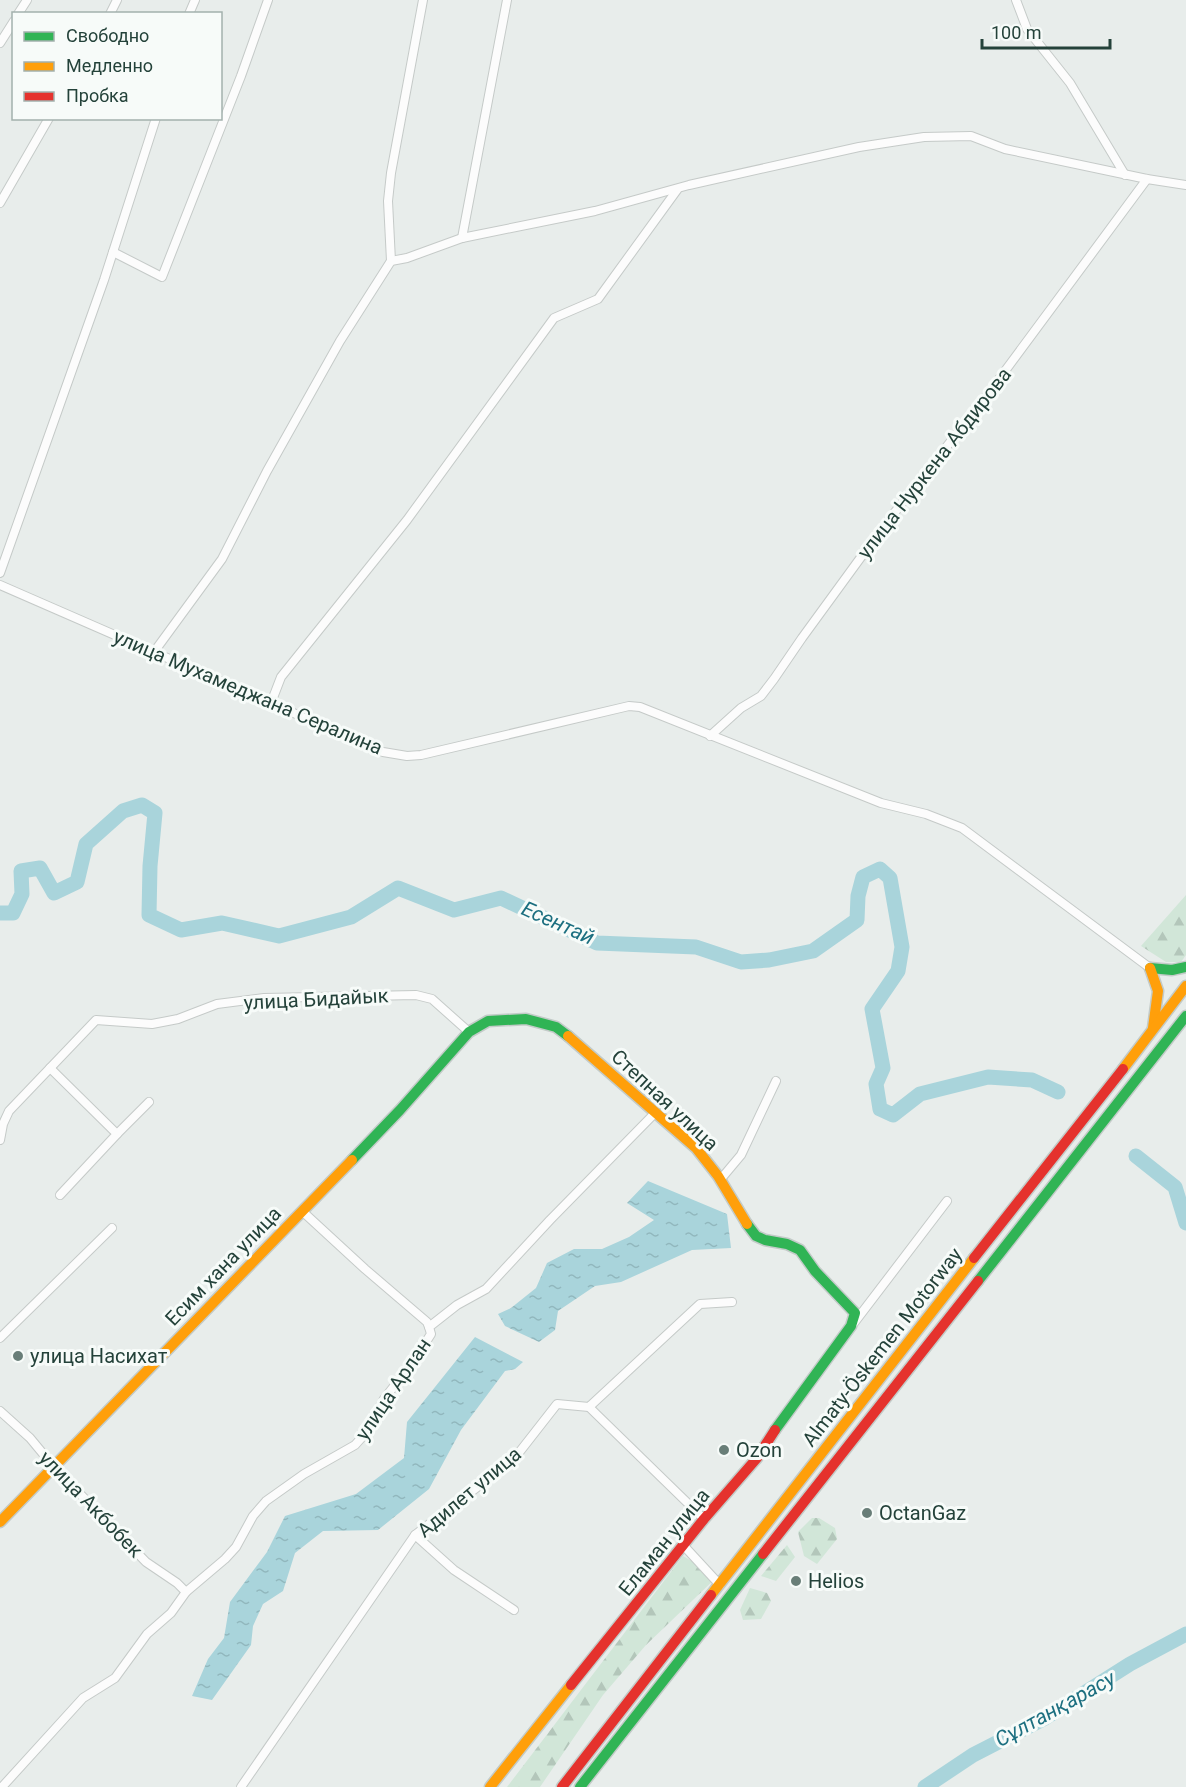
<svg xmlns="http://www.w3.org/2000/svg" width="1186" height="1787" viewBox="0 0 1186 1787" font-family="Roboto,sans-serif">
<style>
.forest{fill:url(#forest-firs)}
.water{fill:url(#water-ripples)}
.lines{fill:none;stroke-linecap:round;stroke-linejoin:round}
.river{stroke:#a9d4db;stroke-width:15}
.street-casing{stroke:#c5cac8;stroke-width:10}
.fast-casing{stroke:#c3cbc8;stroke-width:13}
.slow-casing{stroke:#c3cbc8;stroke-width:13}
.jam-casing{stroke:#c3cbc8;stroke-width:13}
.street{stroke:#fcfcfc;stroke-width:8}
.fast{stroke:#30b455;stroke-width:10}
.slow{stroke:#ff9f0a;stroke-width:10}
.jam{stroke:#e5322d;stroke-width:10}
.poi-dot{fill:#697e78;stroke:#f7fbf9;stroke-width:2}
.labels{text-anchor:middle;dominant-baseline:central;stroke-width:6;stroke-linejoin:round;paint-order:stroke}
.street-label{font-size:20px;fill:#24423a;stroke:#f7fbf9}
.poi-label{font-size:20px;fill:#24423a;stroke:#f7fbf9;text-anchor:start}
.water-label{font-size:21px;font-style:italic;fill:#1c6f80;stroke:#f7fbf9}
</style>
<defs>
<pattern id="forest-firs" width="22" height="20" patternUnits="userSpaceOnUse" patternTransform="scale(1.5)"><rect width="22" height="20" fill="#d1e6d8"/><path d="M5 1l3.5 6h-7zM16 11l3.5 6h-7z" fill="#b3c6ba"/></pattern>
<pattern id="water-ripples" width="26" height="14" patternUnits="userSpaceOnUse" patternTransform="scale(1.5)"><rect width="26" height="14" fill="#a9d4db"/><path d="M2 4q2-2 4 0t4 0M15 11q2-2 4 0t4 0" fill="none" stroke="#91b7bd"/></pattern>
</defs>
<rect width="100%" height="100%" fill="#e8edeb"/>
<g class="forest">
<path d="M1186 895V955L1181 962H1166L1141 946Z"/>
<path d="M812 1518H819L835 1528 837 1539 817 1564 804 1556 798 1532Z"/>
<path d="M787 1545 795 1557 776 1581 761 1576Z"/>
<path d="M683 1556 718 1576 646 1645 603 1695 540 1787H507Z"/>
<path d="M750 1588 767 1593 771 1601 761 1619 743 1620 740 1610Z"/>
</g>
<g class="water">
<path d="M648 1181 727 1214 731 1248 692 1250 621 1282 595 1286 558 1311 555 1330 539 1342 505 1326 498 1314 511 1308 536 1288 547 1263 574 1249H602L629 1237 654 1220 627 1203Z"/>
<path d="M475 1337 523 1362 515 1369 505 1371 461 1430 429 1489 378 1530 323 1531 295 1553 283 1591 263 1604 253 1626 251 1645 212 1700 192 1696 208 1659 224 1638 230 1602 267 1552 285 1516 356 1494 404 1458 407 1422Z"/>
</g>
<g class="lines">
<g class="river">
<path d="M0 913H13L22 894 21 871 40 868 54 893 77 882 86 844 123 811 142 805 155 813 150 866 149 915 181 930 222 923 279 936 351 917 398 888 454 910 501 898 597 943 696 947 741 962 769 960 813 951 857 920 858 896 863 877 880 869 890 878 902 947 898 971 872 1009 883 1068 876 1084 880 1109 893 1115 920 1094 988 1077 1032 1080 1058 1092"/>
<path d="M1136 1156 1175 1187 1186 1223"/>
<path d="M925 1787 973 1755 1045 1718 1130 1664 1186 1634"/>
</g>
<g class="street-casing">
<g id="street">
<path d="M1016 0 1027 29 1070 83 1125 175"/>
<path d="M18 14 27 0"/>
<path d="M110 14 117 0"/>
<path d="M189 14 195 0"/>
<path d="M0 43 14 21"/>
<path d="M0 203 49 118"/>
<path d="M462 238 507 0"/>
<path d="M113 252 162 277 241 76 268 0"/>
<path d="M391 261 388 201 391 173 423 0"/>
<path d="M0 573 104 280 156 118"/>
<path d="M0 585 383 752 407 756 421 755 629 706 640 707 881 803 926 814 962 828 1150 968"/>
<path d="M154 652 222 559 267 471 340 341 391 261 407 258 462 238 595 211 689 185 859 147 924 137 971 136 1005 149 1147 179 1186 185"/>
<path d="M271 703 281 677 407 520 554 318 598 299 677 190"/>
<path d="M710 736 741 708 761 696 774 679 802 638 880 531 985 398 1147 179"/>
<path d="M50 1068 117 1134 60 1195"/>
<path d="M117 1134 149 1102"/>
<path d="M0 1140 3 1124 9 1111 96 1020 152 1024 178 1019 217 1004 264 998 416 995 432 999 469 1032"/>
<path d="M720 1180 741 1155 776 1081"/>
<path d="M302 1211 365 1269 427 1322 429 1327"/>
<path d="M854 1323 947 1201"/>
<path d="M0 1338 112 1228"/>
<path d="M589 1407 704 1519"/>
<path d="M0 1411 30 1438 54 1467 146 1562 177 1583 186 1592"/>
<path d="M415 1535 454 1570 514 1610"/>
<path d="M684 1546 720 1585"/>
<path d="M2 1787 83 1698 115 1678 147 1634 171 1613 186 1592 225 1559 236 1547 253 1516 266 1501 304 1474 355 1445 364 1435 384 1399 413 1362 431 1334 429 1327 457 1305 486 1289 550 1220 655 1113"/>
<path d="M241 1787 415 1535 514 1459 557 1404 589 1407 700 1304 732 1302"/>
</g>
</g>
<g class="fast-casing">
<g id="fast">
<path d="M1150 968 1172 970 1186 967"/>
<path d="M352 1160 400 1110 469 1032 488 1021 526 1019 556 1027 568 1036"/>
<path d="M747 1224 756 1236 765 1240 787 1244 800 1250 815 1271 855 1313 851 1326 775 1430"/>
<path d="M978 1281 1186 1016"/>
<path d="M580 1787 763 1554"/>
</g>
</g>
<g class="slow-casing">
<g id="slow">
<path d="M1150 968 1158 991 1153 1028"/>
<path d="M568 1036 696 1148 718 1176 747 1224"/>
<path d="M1123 1069 1186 986"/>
<path d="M0 1522 352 1160"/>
<path d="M711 1595 974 1258"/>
<path d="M490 1787 571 1685"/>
</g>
</g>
<g class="jam-casing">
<g id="jam">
<path d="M974 1258 1123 1069"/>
<path d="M763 1554 978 1281"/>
<path d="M571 1685 704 1519 757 1458 775 1430"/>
<path d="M562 1787 711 1595"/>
</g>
</g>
<use href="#street" class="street"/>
<use href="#fast" class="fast"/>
<use href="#slow" class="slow"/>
<use href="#jam" class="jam"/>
</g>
<g class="poi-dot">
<circle cx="18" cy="1356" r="6"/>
<circle cx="724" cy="1450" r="6"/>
<circle cx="867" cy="1513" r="6"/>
<circle cx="796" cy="1581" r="6"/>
</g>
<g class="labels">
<g class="street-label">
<text transform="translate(934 463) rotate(-52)">улица Нуркена Абдирова</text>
<text transform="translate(248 692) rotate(23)">улица Мухамеджана Сералина</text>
<text transform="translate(316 999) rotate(-3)">улица Бидайык</text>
<text transform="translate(665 1100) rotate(43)">Степная улица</text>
<text transform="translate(223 1266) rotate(-46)">Есим хана улица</text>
<text transform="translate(882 1347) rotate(-52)">Almaty-Öskemen Motorway</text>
<text transform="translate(393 1389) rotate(-56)">улица Арлан</text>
<text transform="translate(469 1492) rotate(-40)">Адилет улица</text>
<text transform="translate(91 1504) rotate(46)">улица Акбобек</text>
<text transform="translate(664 1542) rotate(-51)">Еламан улица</text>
</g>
<g class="poi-label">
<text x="30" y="1356">улица Насихат</text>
<text x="736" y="1450">Ozon</text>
<text x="879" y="1513">OctanGaz</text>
<text x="808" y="1581">Helios</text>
</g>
<g class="water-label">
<text transform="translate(558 923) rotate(24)">Есентай</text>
<text transform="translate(1055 1709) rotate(-29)">Сұлтанқарасу</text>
</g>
</g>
<rect x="12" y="12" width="210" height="108" fill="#f7fbf9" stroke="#a3b1ad" stroke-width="1.5"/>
<rect x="24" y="32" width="30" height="9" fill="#30b455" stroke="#a3b1ad" stroke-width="1.5"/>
<text x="66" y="42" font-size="18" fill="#24423a">Свободно</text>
<rect x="24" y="62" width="30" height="9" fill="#ff9f0a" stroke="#a3b1ad" stroke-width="1.5"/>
<text x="66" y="72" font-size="18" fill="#24423a">Медленно</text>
<rect x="24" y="92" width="30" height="9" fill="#e5322d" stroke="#a3b1ad" stroke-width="1.5"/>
<text x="66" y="102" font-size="18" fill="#24423a">Пробка</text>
<path d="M982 39v9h128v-9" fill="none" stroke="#24423a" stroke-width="3"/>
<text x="991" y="39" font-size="18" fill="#24423a" stroke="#f7fbf9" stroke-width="4.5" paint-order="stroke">100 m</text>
</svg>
